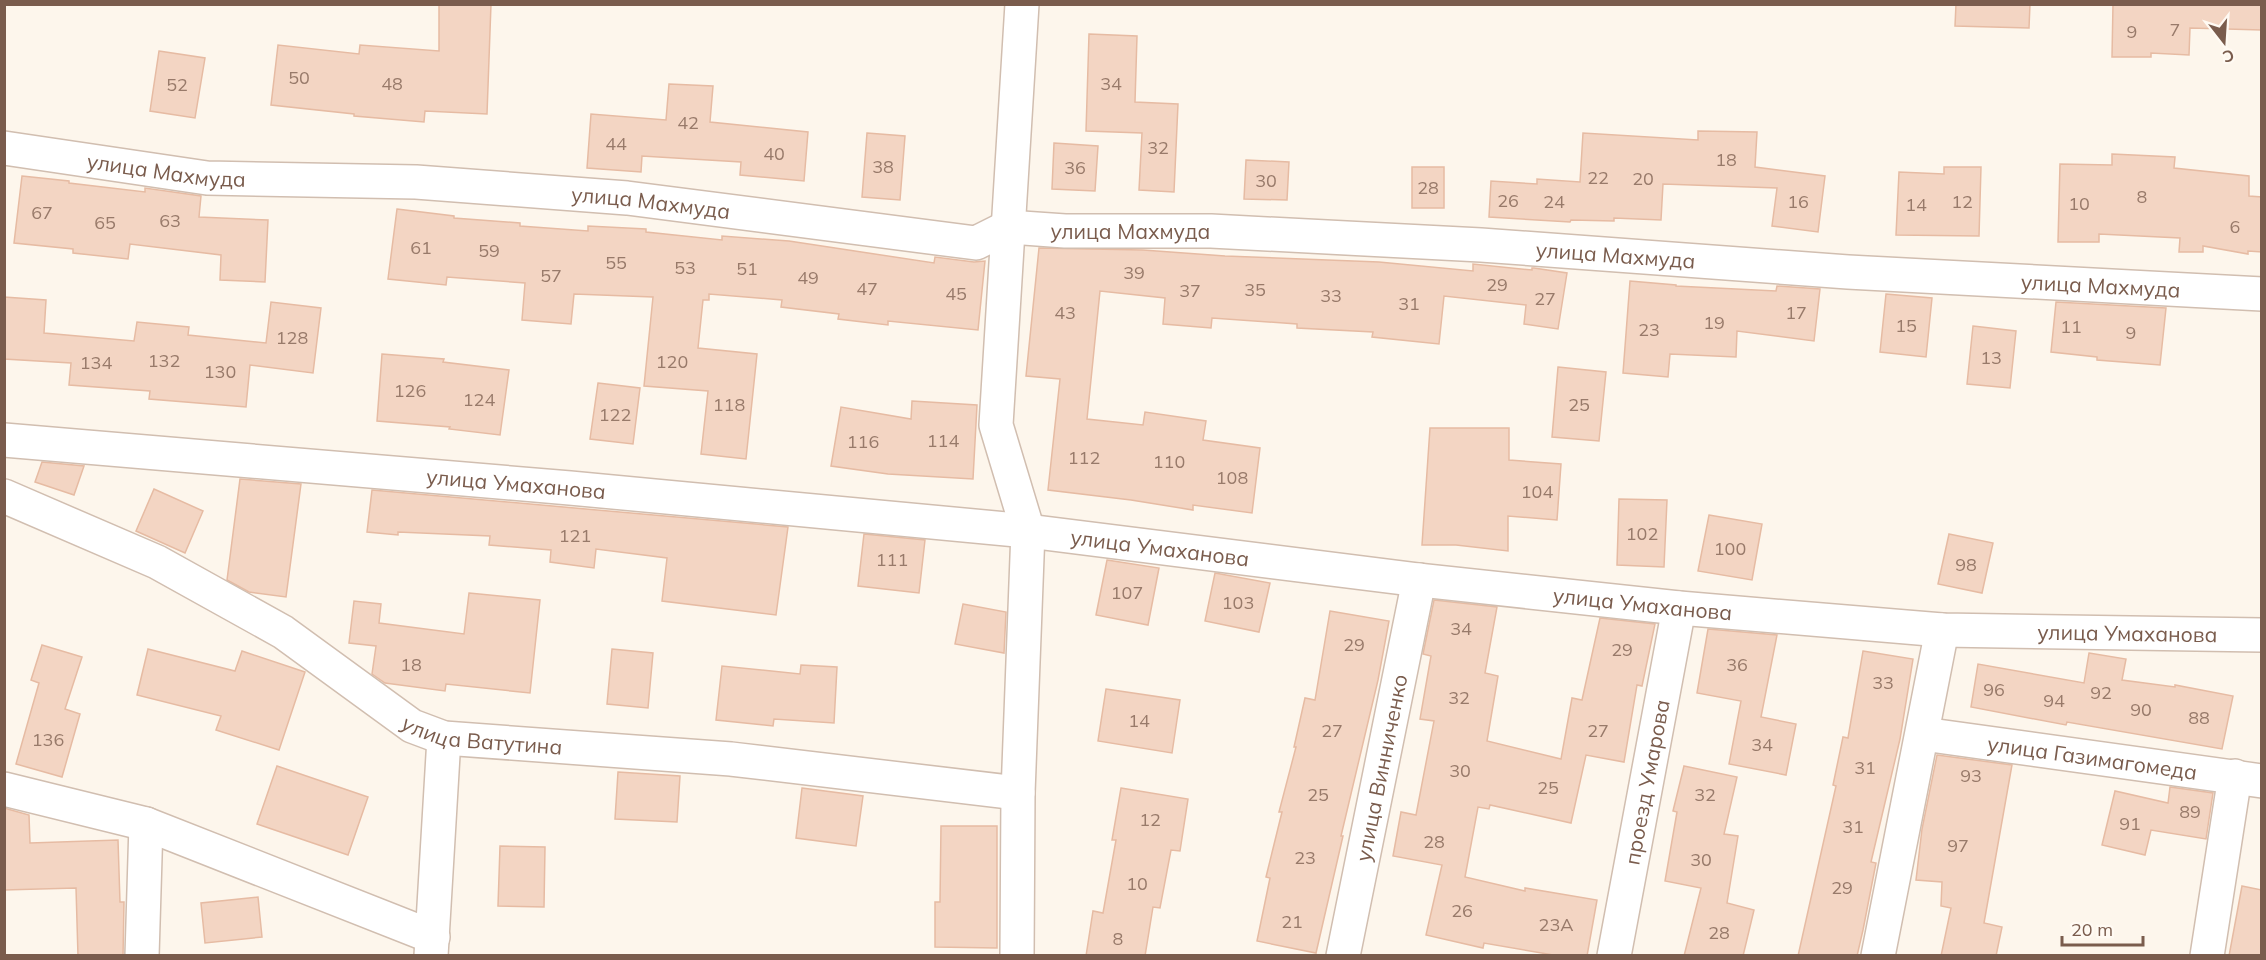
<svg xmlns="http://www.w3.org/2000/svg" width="2266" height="960" viewBox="0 0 2266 960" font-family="Mulish,sans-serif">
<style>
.building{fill:#f3d5c3;stroke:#e6bba3;stroke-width:1.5}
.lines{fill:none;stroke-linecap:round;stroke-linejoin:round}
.minor-casing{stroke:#d1beb0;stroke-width:36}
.minor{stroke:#fff;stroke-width:33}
.labels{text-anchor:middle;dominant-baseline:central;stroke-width:5;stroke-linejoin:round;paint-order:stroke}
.number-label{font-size:18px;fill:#987a6a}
.street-label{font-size:21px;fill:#7a5c4d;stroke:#fffaf3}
</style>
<rect width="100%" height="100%" fill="#fdf6ec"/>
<g class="building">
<path d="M439 4H491L487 114 425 111 424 122 354 116V114L271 105 278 45 359 54 360 45 439 51Z"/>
<path d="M1956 4H2030L2029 28 1955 26Z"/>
<path d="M2113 4H2262V30L2190 28 2189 55 2151 53V57H2112Z"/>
<path d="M1089 34 1137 36 1135 102 1178 104 1174 192 1139 190 1142 133 1086 131Z"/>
<path d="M159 51 205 58 195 118 150 111Z"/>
<path d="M669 84 713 86 710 122 808 132 804 181 740 175 741 162 642 156 641 172 587 168 591 114 666 120Z"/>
<path d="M1698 131 1757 132 1755 167 1825 176 1818 232 1772 226 1777 188 1663 184 1661 220 1614 218V221L1571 220 1570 222 1489 217 1491 181 1537 184V179L1580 182 1583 133 1698 140Z"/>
<path d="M867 133 905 136 900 200 862 197Z"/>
<path d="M1054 143 1098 146 1095 191 1052 189Z"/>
<path d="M2112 154 2175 157 2174 168 2249 176V196L2262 197V252L2248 251V254L2203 246V252H2179L2180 238 2099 234V242H2058L2060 164 2112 165Z"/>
<path d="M1246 160 1289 162 1287 200 1244 199Z"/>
<rect x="1412" y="167" width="32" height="41"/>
<path d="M1944 167H1981L1979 236 1896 235 1899 172 1944 174Z"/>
<path d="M22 176 69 181V183L145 192V188L201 196 199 217 268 220 265 282 220 280 221 255 130 244 128 259 73 253V249L14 243Z"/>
<path d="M397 209 454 216V218L520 223V226L588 231V226L646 229V232L722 240V236L789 241 934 263 935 257 974 262 985 261 978 330 888 321V325L838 319 839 314 781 307 782 300 709 294V300H703L698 348 757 354 746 459 701 454 708 391 644 386 653 297 574 294 571 324 522 320 525 283 447 277 446 285 388 279Z"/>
<path d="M1039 248 1143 250 1225 256 1379 262 1473 271V264L1532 270V268H1534L1567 273 1558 329 1524 324 1526 305 1444 296 1439 344 1372 337 1373 332 1297 328V324L1212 318 1211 328 1163 324 1165 298 1100 291 1087 419 1143 425 1145 412 1206 421 1203 440 1260 448 1252 513 1193 505V510L1131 500 1048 490 1060 379 1026 376Z"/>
<path d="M1630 281 1676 285V286L1776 291 1777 286 1820 289 1814 341 1737 331 1736 357 1670 354 1668 377 1623 373Z"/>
<path d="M1886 294 1932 298 1926 357 1880 352Z"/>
<path d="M4 297 46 300 44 333 134 341 137 322 189 327 188 335 266 343 271 302 321 308 313 373 250 365 246 407 149 399 150 391 69 385 71 363 4 359Z"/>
<path d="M2056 302 2166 308 2160 365 2097 360V357L2051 352Z"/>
<path d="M1973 326 2016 331 2010 388 1967 384Z"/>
<path d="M382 354 444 359 443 362 509 370 500 435 449 429 450 427 377 421Z"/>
<path d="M1558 367 1606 372 1599 441 1552 437Z"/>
<path d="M598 383 640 388 633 444 590 439Z"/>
<path d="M912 401 977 405 973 479 888 474 831 466 841 407 911 419Z"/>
<path d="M1430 428H1509V460L1561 464 1557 520 1508 516V551L1456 545H1422Z"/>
<path d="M42 462 84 466 74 495 35 482Z"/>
<path d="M240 479 301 484 286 597 249 592 227 580Z"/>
<path d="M154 489 203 511 185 553 136 531Z"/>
<path d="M372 490 788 527 776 615 662 601 667 558 596 549 594 568 550 562 551 550 489 545 490 536 398 532V535L367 532Z"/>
<path d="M1619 499 1667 500 1664 567 1617 565Z"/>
<path d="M1709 515 1762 524 1752 580 1698 571Z"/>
<path d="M864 534 925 540 919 593 858 586Z"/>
<path d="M1949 534 1993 543 1982 593 1938 584Z"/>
<path d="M1107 560 1159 568 1148 625 1096 615Z"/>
<path d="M1215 573 1270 583 1259 632 1205 621Z"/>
<path d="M469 593 540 600 530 693 446 684 445 691 385 683 372 674 376 646 349 643 354 601 381 604 379 623 464 634Z"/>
<path d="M1434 600 1497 607 1485 673 1498 676 1487 741 1561 759 1572 698 1582 700 1600 618 1655 624 1642 686 1637 685 1624 762 1586 755 1571 823 1490 805 1489 809 1478 807 1465 877 1525 891V888L1597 900 1587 956H1559L1484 943 1483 948 1426 935 1442 865 1393 856 1401 812 1416 815 1434 721 1420 719 1431 656 1423 654Z"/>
<path d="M963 604 1006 612 1004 653 955 644Z"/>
<path d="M1330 611 1389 621 1378 680 1341 836H1343L1316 953 1257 941 1270 878 1266 877 1282 812H1279L1296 747H1294L1305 698 1315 700Z"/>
<path d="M1708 629 1777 635 1761 717 1796 724 1786 775 1729 764 1741 701 1697 693Z"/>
<path d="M42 645 82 657 65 709 80 714 62 777 16 764 39 683 31 680Z"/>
<path d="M148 649 235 671 242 651 305 672 279 750 216 730 221 716 137 695Z"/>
<path d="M612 649 653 653 648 708 607 704Z"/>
<path d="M1863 651 1913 659 1900 739 1871 862 1876 863 1863 930 1857 956H1798L1836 786 1833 785 1843 737 1848 738Z"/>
<path d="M2089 653 2126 659 2122 680 2175 687V685L2233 696 2222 749 2067 722 2066 725 1971 707 1978 664 2084 683Z"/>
<path d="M801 665 837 667 834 723 774 719 773 726 716 720 722 666 800 674Z"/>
<path d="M1106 689 1180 700 1172 753 1098 741Z"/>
<path d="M1937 755 2012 765 1984 923 2002 927 1996 956H1941L1951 908 1941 906 1942 882 1916 880 1922 829Z"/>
<path d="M277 766 368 797 348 855 257 824Z"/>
<path d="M1684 766 1737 777 1724 834 1738 836 1727 903 1754 910 1743 956H1684L1701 888 1665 881 1677 812 1673 811Z"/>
<path d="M618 772 680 776 677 822 615 819Z"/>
<path d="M2170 787 2213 793 2206 839 2151 830 2145 855 2102 845 2115 791 2168 803Z"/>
<path d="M802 788 863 796 856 846 796 838Z"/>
<path d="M1121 788 1188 799 1180 851 1171 850 1160 908 1153 907 1145 956H1086L1093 911 1103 913 1116 840H1112Z"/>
<path d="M4 808 29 815 30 843 118 840 120 902H124L123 956H78L76 888 4 890Z"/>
<path d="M941 826H997V948L935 947V902H940Z"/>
<path d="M500 846 545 847 544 907 498 906Z"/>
<path d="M2242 886 2262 890V956H2229Z"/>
<path d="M258 897 262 937 205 943 201 903Z"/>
</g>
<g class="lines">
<g class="minor-casing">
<g id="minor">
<path id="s1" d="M4 148 207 178 416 182 627 198 976 243 1008 227 1065 231H1211L1481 245 1848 272 2262 294"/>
<path id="s2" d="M4 440 570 488 1028 531 1419 580 1679 608 1942 630 2262 635"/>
<path id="s3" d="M4 496 157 562 283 632 412 726 444 738 731 759 1018 793"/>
<path id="s4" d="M1923 734 2262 781"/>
<path d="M4 789 146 824 433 937"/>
<path d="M142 956 146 824"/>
<path d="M431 956 444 738"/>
<path d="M1017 956 1018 793 1028 531 996 425 1022 4"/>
<path id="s5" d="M1343 956 1419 580"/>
<path id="s6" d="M1614 956 1679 608"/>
<path d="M1878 956 1942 630"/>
<path d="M2207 956 2235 776"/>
</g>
</g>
<use href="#minor" class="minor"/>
</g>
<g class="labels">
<g class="number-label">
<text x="2175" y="29">7</text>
<text x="2132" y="31">9</text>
<text x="299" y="77">50</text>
<text x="392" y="83">48</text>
<text x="1111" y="83">34</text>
<text x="177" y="84">52</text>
<text x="688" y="122">42</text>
<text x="616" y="143">44</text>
<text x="1158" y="147">32</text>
<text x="774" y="153">40</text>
<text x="1726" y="159">18</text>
<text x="883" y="166">38</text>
<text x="1075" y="167">36</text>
<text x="1598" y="177">22</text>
<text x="1643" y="178">20</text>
<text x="1266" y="180">30</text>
<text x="1428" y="187">28</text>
<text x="2142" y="196">8</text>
<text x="1508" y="200">26</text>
<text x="1554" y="201">24</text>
<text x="1798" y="201">16</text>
<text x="1962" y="201">12</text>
<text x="2079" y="203">10</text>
<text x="1916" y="204">14</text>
<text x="42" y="212">67</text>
<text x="170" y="220">63</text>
<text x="105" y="222">65</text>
<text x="2235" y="226">6</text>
<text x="421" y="247">61</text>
<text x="489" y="250">59</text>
<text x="616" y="262">55</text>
<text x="685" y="267">53</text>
<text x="747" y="268">51</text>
<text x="1134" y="272">39</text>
<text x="551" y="275">57</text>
<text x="808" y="277">49</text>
<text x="1497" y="284">29</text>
<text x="867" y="288">47</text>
<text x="1255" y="289">35</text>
<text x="1190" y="290">37</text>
<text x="956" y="293">45</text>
<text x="1331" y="295">33</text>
<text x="1545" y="298">27</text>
<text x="1409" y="303">31</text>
<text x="1065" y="312">43</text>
<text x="1796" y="312">17</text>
<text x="1714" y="322">19</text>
<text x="1906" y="325">15</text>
<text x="2071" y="326">11</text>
<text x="1649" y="329">23</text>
<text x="2131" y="332">9</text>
<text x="292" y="337">128</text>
<text x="1991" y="357">13</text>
<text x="164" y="360">132</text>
<text x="672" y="361">120</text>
<text x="96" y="362">134</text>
<text x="220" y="371">130</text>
<text x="410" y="390">126</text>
<text x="479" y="399">124</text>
<text x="729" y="404">118</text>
<text x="1579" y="404">25</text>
<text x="615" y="414">122</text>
<text x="943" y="440">114</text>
<text x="863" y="441">116</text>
<text x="1084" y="457">112</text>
<text x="1169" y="461">110</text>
<text x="1232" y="477">108</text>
<text x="1537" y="491">104</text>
<text x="1642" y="533">102</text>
<text x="575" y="535">121</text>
<text x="1730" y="548">100</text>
<text x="892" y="559">111</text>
<text x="1966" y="564">98</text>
<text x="1127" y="592">107</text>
<text x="1238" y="602">103</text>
<text x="1461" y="628">34</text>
<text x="1354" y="644">29</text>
<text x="1622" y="649">29</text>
<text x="411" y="664">18</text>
<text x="1737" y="664">36</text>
<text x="1883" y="682">33</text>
<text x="1994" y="689">96</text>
<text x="2101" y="692">92</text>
<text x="1459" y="697">32</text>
<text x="2054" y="700">94</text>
<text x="2141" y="709">90</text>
<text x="2199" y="717">88</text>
<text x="1139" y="720">14</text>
<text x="1332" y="730">27</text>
<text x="1598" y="730">27</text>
<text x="48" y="739">136</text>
<text x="1762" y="744">34</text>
<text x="1865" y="767">31</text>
<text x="1460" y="770">30</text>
<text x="1971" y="775">93</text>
<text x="1548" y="787">25</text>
<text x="1318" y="794">25</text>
<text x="1705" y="794">32</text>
<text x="2190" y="811">89</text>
<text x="1150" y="819">12</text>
<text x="2130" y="823">91</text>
<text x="1853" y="826">31</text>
<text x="1434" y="841">28</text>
<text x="1958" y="845">97</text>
<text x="1305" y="857">23</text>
<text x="1701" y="859">30</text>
<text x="1137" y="883">10</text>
<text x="1842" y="887">29</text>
<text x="1462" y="910">26</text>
<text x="1292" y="921">21</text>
<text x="1556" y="924">23А</text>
<text x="1719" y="932">28</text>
<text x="1118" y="938">8</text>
</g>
<g class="street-label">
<text stroke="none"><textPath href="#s1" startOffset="164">улица Махмуда</textPath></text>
<text stroke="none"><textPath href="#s1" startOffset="650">улица Махмуда</textPath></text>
<text stroke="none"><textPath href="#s1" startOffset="1136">улица Махмуда</textPath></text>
<text stroke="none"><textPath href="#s1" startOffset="1622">улица Махмуда</textPath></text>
<text stroke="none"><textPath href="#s1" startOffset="2108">улица Махмуда</textPath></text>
<text stroke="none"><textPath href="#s2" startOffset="514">улица Умаханова</textPath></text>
<text stroke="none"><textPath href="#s2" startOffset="1161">улица Умаханова</textPath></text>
<text stroke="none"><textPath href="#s2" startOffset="1647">улица Умаханова</textPath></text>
<text stroke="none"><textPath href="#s2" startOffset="2133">улица Умаханова</textPath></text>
<text stroke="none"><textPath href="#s3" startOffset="542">улица Ватутина</textPath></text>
<text stroke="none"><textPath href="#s4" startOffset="171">улица Газимагомеда</textPath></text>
<text stroke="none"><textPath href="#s5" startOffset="192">улица Винниченко</textPath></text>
<text stroke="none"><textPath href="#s6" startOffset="177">проезд Умарова</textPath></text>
</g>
</g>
<rect width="2266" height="960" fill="none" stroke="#7a5c4d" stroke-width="12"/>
<g transform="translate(2224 42) rotate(163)" stroke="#fffaf3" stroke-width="4.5" paint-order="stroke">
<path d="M0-4.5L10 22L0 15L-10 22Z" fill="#7a5c4d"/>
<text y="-9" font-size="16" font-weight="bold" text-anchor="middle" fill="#7a5c4d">С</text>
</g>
<path d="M2062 936v9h81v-9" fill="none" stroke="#7a5c4d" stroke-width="3"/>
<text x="2071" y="936" font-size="18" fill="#7a5c4d" stroke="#fffaf3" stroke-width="4.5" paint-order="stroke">20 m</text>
</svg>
